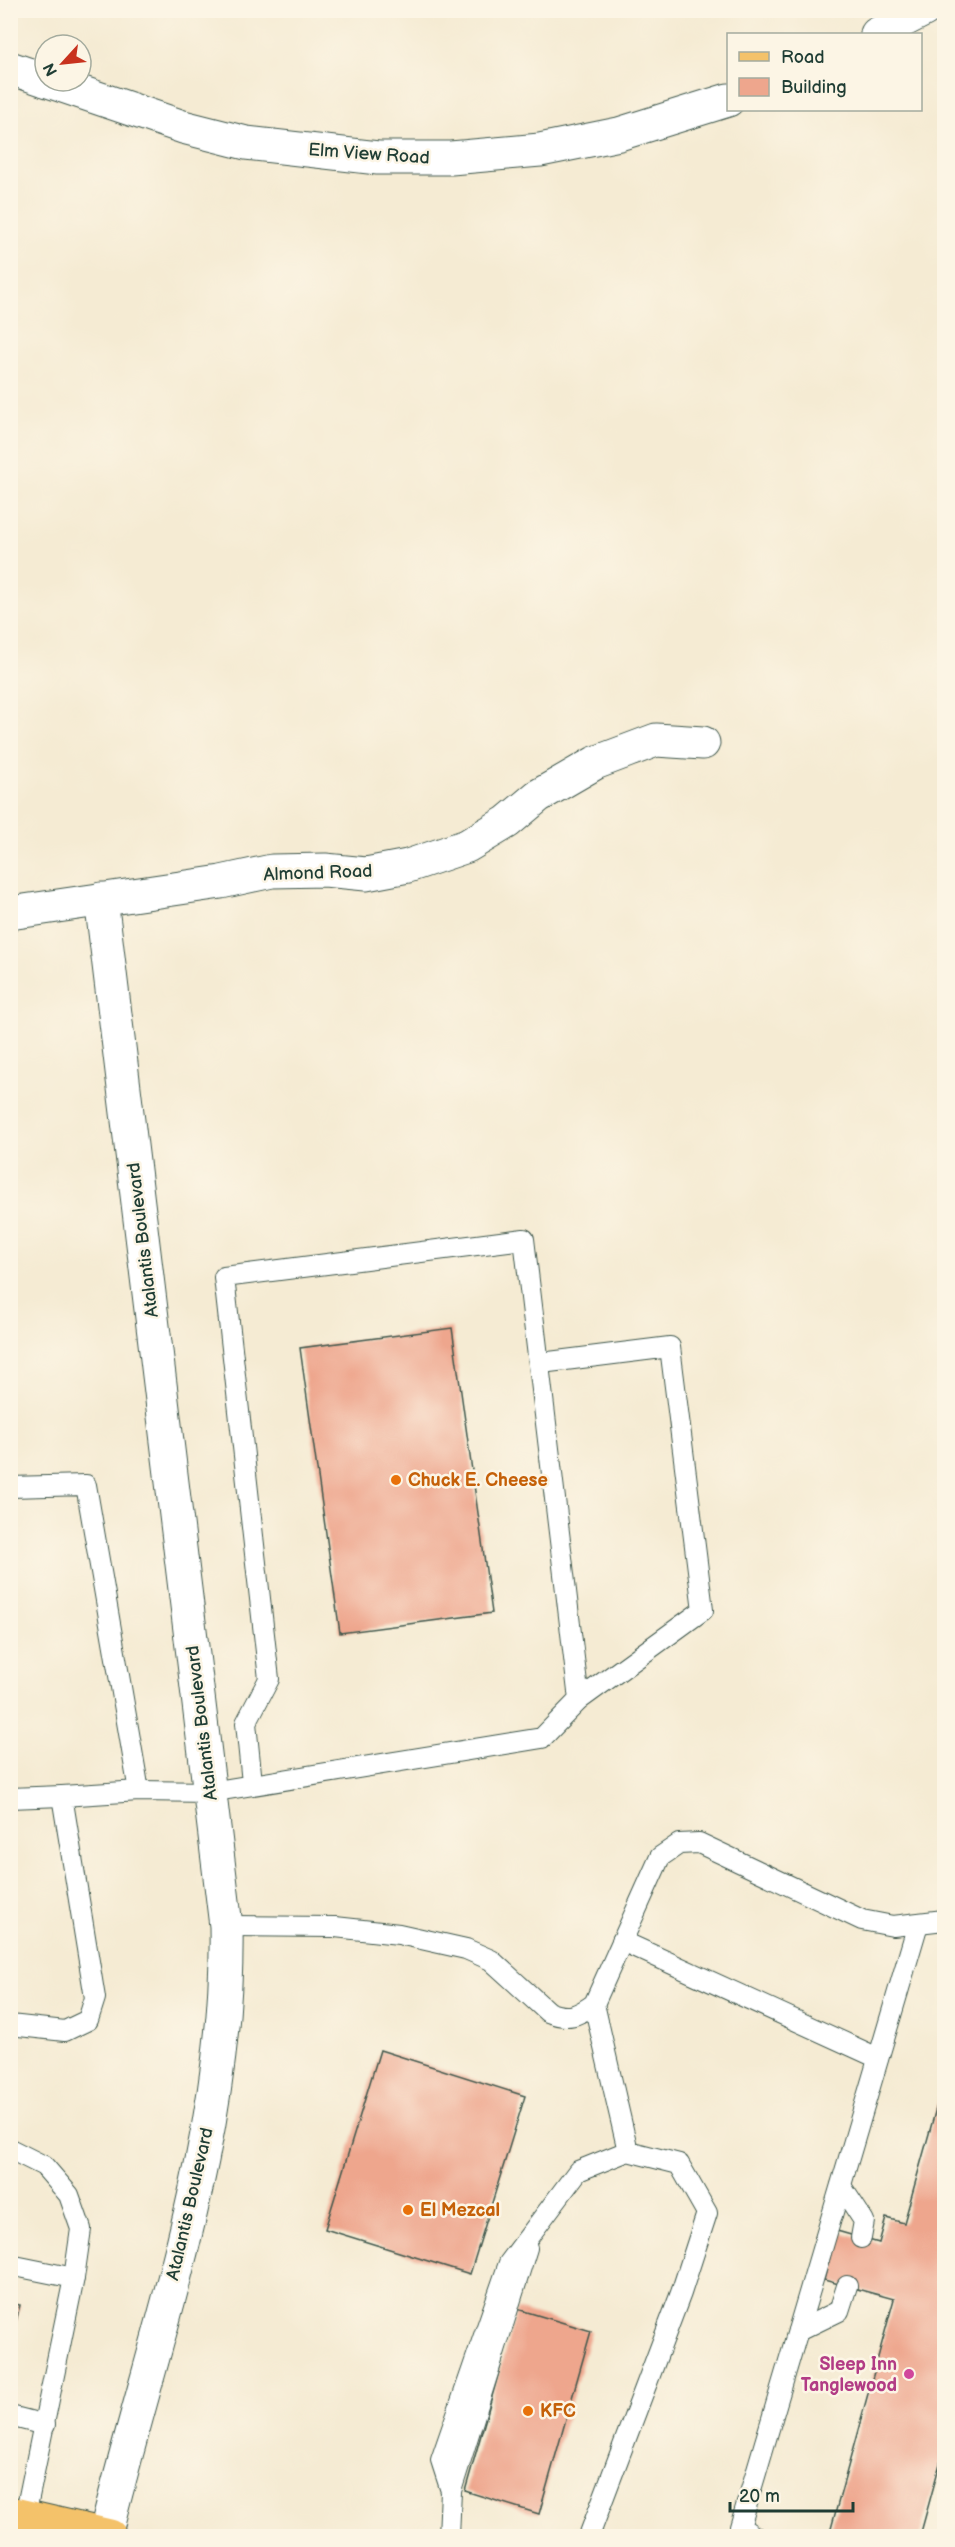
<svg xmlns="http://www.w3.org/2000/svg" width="955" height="2547" viewBox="0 0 955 2547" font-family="'Balsamiq Sans',sans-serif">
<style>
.building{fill:#eea68d}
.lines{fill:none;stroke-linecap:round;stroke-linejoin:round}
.service-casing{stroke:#3f574c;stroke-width:22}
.minor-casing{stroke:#3f574c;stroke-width:35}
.primary-casing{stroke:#3f574c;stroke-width:35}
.service{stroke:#fff;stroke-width:20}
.minor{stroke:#fff;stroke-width:33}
.primary{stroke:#f4c26a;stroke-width:33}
.food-dot{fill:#e8710a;stroke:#fcf5e5;stroke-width:2}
.hotel-dot{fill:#d1479c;stroke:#fcf5e5;stroke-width:2}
.labels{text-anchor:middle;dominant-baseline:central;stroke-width:5;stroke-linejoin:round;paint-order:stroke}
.street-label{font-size:18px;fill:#1f3d34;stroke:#fcf5e5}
.food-label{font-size:18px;font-weight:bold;fill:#c56008;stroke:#fcf5e5;text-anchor:start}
.hotel-label{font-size:18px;font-weight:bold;fill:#b23c85;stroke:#fcf5e5;text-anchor:end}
</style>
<rect width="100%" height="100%" fill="#fcf5e5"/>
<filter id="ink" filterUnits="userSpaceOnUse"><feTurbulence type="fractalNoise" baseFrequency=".0167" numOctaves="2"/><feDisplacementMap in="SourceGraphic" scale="12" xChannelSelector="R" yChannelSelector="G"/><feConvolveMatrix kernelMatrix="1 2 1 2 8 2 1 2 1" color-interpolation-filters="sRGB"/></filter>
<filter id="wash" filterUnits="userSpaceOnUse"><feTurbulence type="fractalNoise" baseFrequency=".008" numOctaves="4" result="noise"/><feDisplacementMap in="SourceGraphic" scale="24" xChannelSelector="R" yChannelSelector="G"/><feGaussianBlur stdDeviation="1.35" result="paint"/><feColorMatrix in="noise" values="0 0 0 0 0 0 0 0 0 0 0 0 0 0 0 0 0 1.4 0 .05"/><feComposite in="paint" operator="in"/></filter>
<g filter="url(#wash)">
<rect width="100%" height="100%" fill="#f5ebd3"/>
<g id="blocks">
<g class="building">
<path d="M452 1328 492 1613 340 1633 300 1348Z"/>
<path d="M380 2050 525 2096 470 2274 325 2229Z"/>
<path d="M944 2080V2449L920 2536H829L894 2299 824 2280 837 2231 879 2243 886 2218 904 2223Z"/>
<path d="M10 2303 20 2305 11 2343H10Z"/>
<path d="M517 2309 591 2331 539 2514 465 2491Z"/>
</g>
</g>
</g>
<g filter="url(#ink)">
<use href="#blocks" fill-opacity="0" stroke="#3f574c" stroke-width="1.5"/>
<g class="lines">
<g class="service-casing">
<g id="service">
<path d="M541 1363 670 1347 703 1610 579 1700"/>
<path d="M10 1487 86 1485 139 1791"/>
<path d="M10 1798 62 1796"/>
<path d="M226 1926 335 1927 399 1934 466 1949 491 1960 548 2012C568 2020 577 2016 594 2004L660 1857 679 1844 699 1843 862 1920 893 1926 944 1920"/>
<path d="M622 1941 878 2058"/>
<path d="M594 2004 628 2151"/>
<path d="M10 2025 65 2031 88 2020 95 1998 62 1796 139 1791 210 1792 542 1738 579 1700 524 1239 224 1277 269 1679 246 1723 252 1783"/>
<path d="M10 2149 44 2166 69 2195 81 2229 74 2278 25 2516"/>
<path d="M841 2186 864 2221 861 2238"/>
<path d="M10 2265 74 2278"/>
<path d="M798 2331 839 2311 847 2286"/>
<path d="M10 2416 45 2425"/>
<path d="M451 2491 527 2248"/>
<path d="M449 2536 451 2491 441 2460 509 2263 578 2171 628 2151 679 2164 707 2213 681 2293 589 2536"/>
<path d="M754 2536 740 2527 918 1924"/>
</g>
</g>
<g class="minor-casing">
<g id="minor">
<path d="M877 34 924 10"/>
<path d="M10 68 45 80"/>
<path d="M48 81 183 127 246 143 378 158H451L540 150 619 134 728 100"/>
<path d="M101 899 226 1926C230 2135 154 2336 105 2536"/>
<path d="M10 913 221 882 272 871 325 870 366 874 408 866 467 846 507 822 538 796 595 763 656 740 703 743"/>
</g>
</g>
<g class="primary-casing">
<path id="primary" d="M10 2513 110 2536"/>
</g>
<use href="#service" class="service"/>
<use href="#minor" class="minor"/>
<use href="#primary" class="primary"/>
</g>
</g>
<g class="food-dot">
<circle cx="396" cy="1480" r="6"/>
<circle cx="408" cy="2210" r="6"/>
<circle cx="528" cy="2411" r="6"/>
</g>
<circle class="hotel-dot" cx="909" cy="2374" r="6"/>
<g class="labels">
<g class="street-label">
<text transform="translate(369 154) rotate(4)">Elm View Road</text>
<text transform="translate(318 873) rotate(-2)">Almond Road</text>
<text transform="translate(143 1240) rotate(-97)">Atalantis Boulevard</text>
<text transform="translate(202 1723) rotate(-97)">Atalantis Boulevard</text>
<text transform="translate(190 2204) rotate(-77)">Atalantis Boulevard</text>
</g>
<g class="food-label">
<text x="408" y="1480">Chuck E. Cheese</text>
<text x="420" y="2210">El Mezcal</text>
<text x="540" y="2411">KFC</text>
</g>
<g class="hotel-label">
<text x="897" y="2364">Sleep Inn<tspan x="897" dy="21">Tanglewood</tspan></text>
</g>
</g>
<rect width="955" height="2547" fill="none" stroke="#fcf5e5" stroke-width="36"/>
<rect x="727" y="33" width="195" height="78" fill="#fcf5e5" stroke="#a4ab9e" stroke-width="1.5"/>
<rect x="739" y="52" width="30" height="9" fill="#f4c26a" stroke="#a4ab9e" stroke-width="1.5"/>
<text x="781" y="63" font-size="18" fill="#1f3d34">Road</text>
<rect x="739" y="78" width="30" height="18" fill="#eea68d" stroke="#a4ab9e" stroke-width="1.5"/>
<text x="781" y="93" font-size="18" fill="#1f3d34">Building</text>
<g transform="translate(63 63) rotate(243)"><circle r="28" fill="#fcf5e5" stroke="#a4ab9e" stroke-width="1.5"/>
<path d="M0-4.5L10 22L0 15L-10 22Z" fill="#c8321e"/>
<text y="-9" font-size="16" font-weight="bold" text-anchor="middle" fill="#1f3d34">N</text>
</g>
<path d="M730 2502v9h123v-9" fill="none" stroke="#1f3d34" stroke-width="3"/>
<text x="739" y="2502" font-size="18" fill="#1f3d34" stroke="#fcf5e5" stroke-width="4.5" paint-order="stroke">20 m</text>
</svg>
